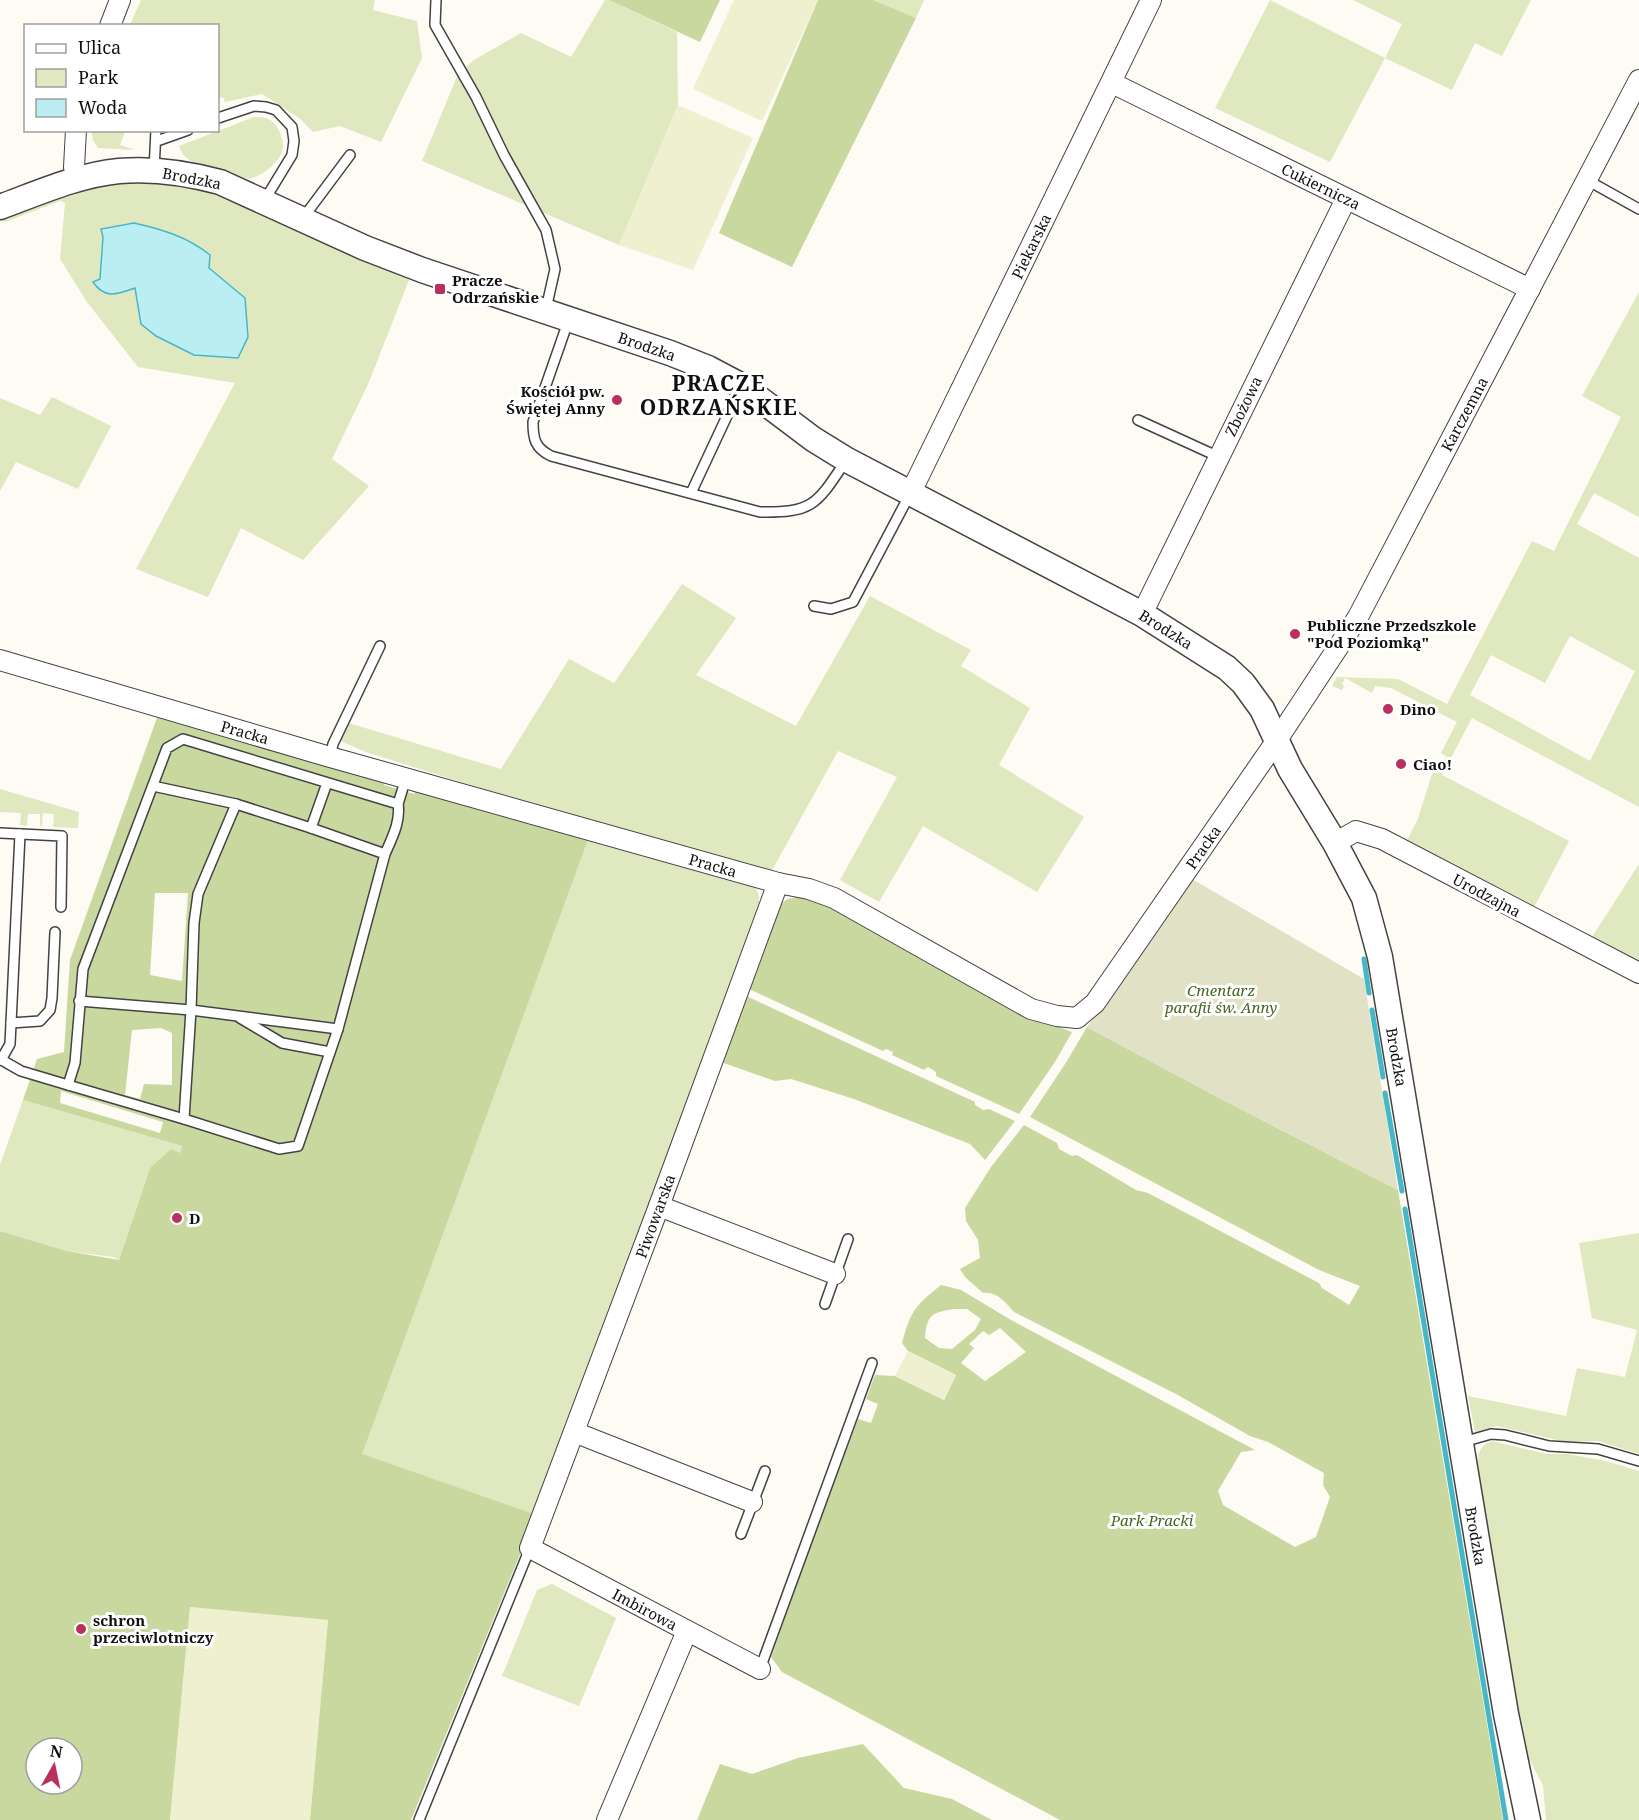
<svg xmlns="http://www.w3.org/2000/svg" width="1639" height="1820" viewBox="0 0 1639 1820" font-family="'Noto Serif',serif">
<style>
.green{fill:#e0e8bf;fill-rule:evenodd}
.forest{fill:#c9d89f;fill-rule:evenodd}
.cemetery{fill:#e0e1c5}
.pitch{fill:#eef0d0}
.water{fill:#bbeef3;stroke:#46b7c7;stroke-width:1.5}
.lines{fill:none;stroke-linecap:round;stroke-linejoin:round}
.stream{stroke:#46b7c7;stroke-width:5}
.service-casing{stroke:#434343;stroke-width:12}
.minor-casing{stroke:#434343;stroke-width:22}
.tertiary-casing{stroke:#434343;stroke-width:27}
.service{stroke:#fff;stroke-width:9}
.minor{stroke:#fff;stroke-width:20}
.tertiary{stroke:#fff;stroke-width:24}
.poi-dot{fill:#ba2f5c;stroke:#fff;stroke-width:2}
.labels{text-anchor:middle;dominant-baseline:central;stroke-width:6;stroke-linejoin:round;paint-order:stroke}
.street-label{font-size:15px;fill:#101010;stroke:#fff}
.poi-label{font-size:15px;font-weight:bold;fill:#101010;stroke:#fff;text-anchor:start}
.park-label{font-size:15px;font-style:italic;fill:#446623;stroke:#fff}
.district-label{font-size:21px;font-weight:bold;letter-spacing:1.5px;fill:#101010;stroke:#fff}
</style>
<rect width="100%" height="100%" fill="#fefaf4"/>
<g class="green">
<path d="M141 0H375L373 10 417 21 422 58 381 142 340 126 313 132 299 118 262 94 225 102 223 97 218 99V26L130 25Z"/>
<path d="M605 0H609L677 32 678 105 619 245 422 161 458 74 474 60 521 33 571 57Z"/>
<path d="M873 0H924L916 18Z"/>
<path d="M1270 0 1385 58 1402 24 1353 0H1531L1502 56 1475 43 1452 90 1385 58 1330 162 1215 108Z"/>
<path d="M254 117C258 117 264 117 268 119 279 123 285 142 282 152 277 165 261 176 249 179L193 162C186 158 181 154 179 146Z"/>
<path d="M91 130 125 131 120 145 135 150 98 148 93 140Z"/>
<path d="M146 183 181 186 219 195 409 280 369 382 332 459 369 486 303 560 241 528 208 597 136 569 235 383 138 367 87 302 60 259 65 203 60 201 5 222 3 218 84 191 113 184ZM134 223C161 229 188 237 210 255L209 268 245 298 135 288 100 279 103 237 102 229Z"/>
<path d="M1639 292V517L1594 493 1577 524 1639 558V807L1472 718 1442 775 1569 841 1531 913 1404 846 1417 821 1436 762 1442 765 1446 756 1441 753 1457 722 1391 688 1375 686 1372 693 1345 678 1342 684 1344 686 1342 690 1332 686 1337 677 1398 679 1447 704 1532 541 1554 551 1621 417 1582 396ZM1570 636 1635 671 1590 761 1470 695 1491 655 1545 683Z"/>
<path d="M52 397 111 426 78 489 16 462 0 491V398L40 415Z"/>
<path d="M682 584 736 618 696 675 796 726 870 596 971 650 961 666 1030 708 999 765 1084 817 1037 892 923 826 879 902 840 880 897 777 838 751 770 874 584 821 366 752 338 740 342 721 501 769 569 659 614 683Z"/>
<path d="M0 789 79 812 78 828 53 827 54 814 43 813 42 826H40V814H28L27 826 20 825 21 813 0 812Z"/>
<path d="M589 837 752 883C761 893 760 904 757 917L532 1513 523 1547 510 1556 402 1820H0V1391L575 873ZM36 1748H72V1784H36Z"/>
<path d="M1639 864V962L1592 937Z"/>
<path d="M23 1100 182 1146 180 1153 150 1168 119 1260 113 1257 67 1251 0 1231V1165Z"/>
<path d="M1639 1233V1454L1598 1441 1566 1442 1497 1426 1475 1432 1468 1396 1566 1416 1577 1368 1625 1377 1637 1330 1592 1318 1579 1243Z"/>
<path d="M1491 1441 1547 1454H1567L1606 1461 1639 1471V1820H1546L1543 1785 1523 1748 1477 1464C1478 1452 1480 1446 1491 1441Z"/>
<path d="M552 1584 616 1618 579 1706 502 1676 537 1590Z"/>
</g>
<g class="forest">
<path d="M609 0H720L700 42Z"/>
<path d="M818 0H873L916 18 792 267 719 233Z"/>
<path d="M158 715 385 780 384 785 414 794 416 788 589 837 362 1454 534 1514 523 1547 411 1820H310L328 1620 190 1607 170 1820H0V1231L67 1251 119 1260 150 1168 171 1149 180 1153 182 1146 23 1100 37 1059 64 1052 70 960ZM155 893H188L182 981 150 975ZM161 1028 172 1033V1085L144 1084 140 1099 125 1095 132 1030ZM61 1091 163 1122 160 1133 60 1103ZM36 1748H72V1784H36Z"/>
<path d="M802 896 819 900 1024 1013 1072 1032 1055 1062 1019 1114 936 1076V1072L928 1067 924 1070 892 1055 893 1052 886 1049 883 1051 747 988 777 906 788 899Z"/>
<path d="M744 995 975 1102V1105L983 1110 989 1109 1015 1121 985 1160 970 1144 854 1099 791 1079 775 1081 721 1062Z"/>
<path d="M1087 1027 1223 1100 1398 1190 1503 1820H1060L782 1672 771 1657 800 1574 858 1419 871 1423 878 1404 866 1399 875 1375 895 1376 944 1400 956 1375 908 1351 902 1343C911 1310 915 1306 941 1285L961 1290 1011 1320 1255 1450 1241 1452 1218 1491 1223 1505 1295 1547 1316 1537 1330 1497 1323 1485 1324 1473 1268 1442 1250 1436 1176 1394 1014 1312C1005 1302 997 1291 983 1293L965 1277 960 1269 980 1258 978 1240 966 1221 965 1208 991 1167 1024 1125 1057 1143 1059 1149 1072 1156 1077 1155 1136 1190 1148 1193 1319 1283 1322 1288 1349 1305 1360 1286 1319 1270 1030 1117 1067 1061ZM953 1309H967L981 1319 975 1330 952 1349 939 1348 925 1338C927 1315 931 1313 953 1309ZM1000 1328 1026 1352 985 1381 961 1363 974 1348 969 1344 983 1331 989 1335Z"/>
<path d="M863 1744 904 1788 952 1799 992 1820H697L720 1764 752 1774 798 1758Z"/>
</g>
<path class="cemetery" d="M1192 879 1364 979 1398 1190 1223 1100 1087 1027Z"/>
<g class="pitch">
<path d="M734 0H818L762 121 693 89Z"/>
<path d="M678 105 753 138 693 270 619 245Z"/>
<path d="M908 1351 956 1375 944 1400 895 1376Z"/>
<path d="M190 1607 328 1620 310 1820H170Z"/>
</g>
<path class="water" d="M134 223C161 229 188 237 210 255L209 268 245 298 248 337 238 358 194 355 156 336 141 324 135 288C118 294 105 300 93 282L100 279 103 237 101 229Z"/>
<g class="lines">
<g class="stream">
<path d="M1364 959 1369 993"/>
<path d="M1372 1010 1383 1077"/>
<path d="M1385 1093 1402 1191"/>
<path d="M1405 1209 1506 1820"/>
</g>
<g class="service-casing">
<g id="service">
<path d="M436 0 435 25 476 97 504 155 546 230 555 269 546 309"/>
<path d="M218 118 254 106 266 107 276 110 292 127 294 141 292 155 264 201"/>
<path d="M157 141 188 130"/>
<path d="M154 170 156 130"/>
<path d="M1587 180 1639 209"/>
<path d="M303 218 350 155"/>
<path d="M569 319 533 422C533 439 535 448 551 456L760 512C813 513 817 504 845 462"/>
<path d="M1138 420 1219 457"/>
<path d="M691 493 734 401 743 388"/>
<path d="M814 606 831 609 853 602 910 494"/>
<path d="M330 757 333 744 380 646"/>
<path d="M327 783 311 828 385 854 338 1029 298 1146 279 1149 184 1119 68 1085 75 1063 83 969 167 748 183 739 398 804C401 821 392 838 385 854"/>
<path d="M153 786 236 804"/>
<path d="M398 804 406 778"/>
<path d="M0 833 62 836 61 907"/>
<path d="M20 834 11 1023 40 1021 50 1010 52 998 55 932"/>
<path d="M79 1001 191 1010 338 1029"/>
<path d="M240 1018 282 1043 330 1052"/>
<path d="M0 1059 21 1071 68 1085"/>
<path d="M1 1060 10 1044 11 1023"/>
<path d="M184 1119 191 1010 194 923 198 894 236 804 311 828"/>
<path d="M825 1304 848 1239"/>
<path d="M1463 1442 1491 1434 1505 1435 1549 1446 1598 1449 1639 1461"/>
<path d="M741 1534 765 1471"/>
<path d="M760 1669 872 1363"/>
<path d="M419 1820 530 1548"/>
</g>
</g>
<g class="minor-casing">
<g id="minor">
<path d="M110 26 120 0"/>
<path d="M1112 83 1530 289"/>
<path d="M76 130 74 167 78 180"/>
<path d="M911 492 1151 0"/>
<path d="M1142 614 1346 199"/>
<path d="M0 660 330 757 778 883 809 889 834 898 1031 1009 1057 1016 1077 1018 1095 1003 1277 740 1358 617 1639 80"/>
<path d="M1335 843 1356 831 1382 839 1639 973"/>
<path d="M659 1206 835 1274"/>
<path d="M574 1432 752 1502"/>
<path d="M760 1669 530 1548 659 1206 778 883"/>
<path d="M607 1820 687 1631"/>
</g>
</g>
<g class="tertiary-casing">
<path id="tertiary" d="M0 207C38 193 78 175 119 171 153 168 187 173 220 182L365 248 422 270 670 353 708 368 744 387 813 439 847 460 1142 614 1227 668 1243 683 1262 709 1290 769 1335 843 1364 898 1380 957 1506 1714 1528 1820"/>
</g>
<use href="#service" class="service"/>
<use href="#minor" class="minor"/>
<use href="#tertiary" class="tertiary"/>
</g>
<g class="poi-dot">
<rect x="434" y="283" width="12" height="12" rx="3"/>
<circle cx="617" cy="400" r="6"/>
<circle cx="1295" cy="634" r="6"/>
<circle cx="1388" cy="709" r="6"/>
<circle cx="1401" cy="764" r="6"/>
<circle cx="177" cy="1218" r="6"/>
<circle cx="81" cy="1629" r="6"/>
</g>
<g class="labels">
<g class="street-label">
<text transform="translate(192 178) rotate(11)">Brodzka</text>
<text transform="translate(1321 186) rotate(26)">Cukiernicza</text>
<text transform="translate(1031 246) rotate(-64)">Piekarska</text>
<text transform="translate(647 346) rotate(19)">Brodzka</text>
<text transform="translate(1243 406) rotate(-64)">Zbożowa</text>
<text transform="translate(1464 414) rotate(-62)">Karczemna</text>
<text transform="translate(1166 629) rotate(32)">Brodzka</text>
<text transform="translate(245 732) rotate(16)">Pracka</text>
<text transform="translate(1203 847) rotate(-55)">Pracka</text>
<text transform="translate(713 865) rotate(16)">Pracka</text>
<text transform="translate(1487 895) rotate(28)">Urodzajna</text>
<text transform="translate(1397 1057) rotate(80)">Brodzka</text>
<text transform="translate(655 1216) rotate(-70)">Piwowarska</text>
<text transform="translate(1476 1536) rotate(80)">Brodzka</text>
<text transform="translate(645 1609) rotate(28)">Imbirowa</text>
</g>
<g class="poi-label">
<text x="452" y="280">Pracze<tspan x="452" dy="17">Odrzańskie</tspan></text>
<text x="605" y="391" text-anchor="end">Kościół pw.<tspan x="605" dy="17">Świętej Anny</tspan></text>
<text x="1307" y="625">Publiczne Przedszkole<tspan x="1307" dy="17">"Pod Poziomką"</tspan></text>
<text x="1400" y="709">Dino</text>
<text x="1413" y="764">Ciao!</text>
<text x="189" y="1218">D</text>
<text x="93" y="1620">schron<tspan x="93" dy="17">przeciwlotniczy</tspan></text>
</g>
<g class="park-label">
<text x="1221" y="990">Cmentarz<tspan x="1221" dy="17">parafii św. Anny</tspan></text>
<text x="1152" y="1520">Park Pracki</text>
</g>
<g class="district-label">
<text x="719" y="383">PRACZE<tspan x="719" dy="24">ODRZAŃSKIE</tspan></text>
</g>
</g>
<rect x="24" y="24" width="195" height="108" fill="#ffffff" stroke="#9f9f9f" stroke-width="1.5"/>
<rect x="36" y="44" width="30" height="9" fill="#ffffff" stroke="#9f9f9f" stroke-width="1.5"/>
<text x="78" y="54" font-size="18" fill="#101010">Ulica</text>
<rect x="36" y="69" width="30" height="18" fill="#e0e8bf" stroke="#9f9f9f" stroke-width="1.5"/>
<text x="78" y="84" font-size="18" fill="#101010">Park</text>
<rect x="36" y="99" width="30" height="18" fill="#bbeef3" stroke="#9f9f9f" stroke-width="1.5"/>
<text x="78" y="114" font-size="18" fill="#101010">Woda</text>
<g transform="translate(54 1766) rotate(9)"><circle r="28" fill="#ffffff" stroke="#9f9f9f" stroke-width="1.5"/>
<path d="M0-4.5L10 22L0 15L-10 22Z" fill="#ba2f5c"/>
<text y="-9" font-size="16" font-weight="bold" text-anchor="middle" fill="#101010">N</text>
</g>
</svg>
